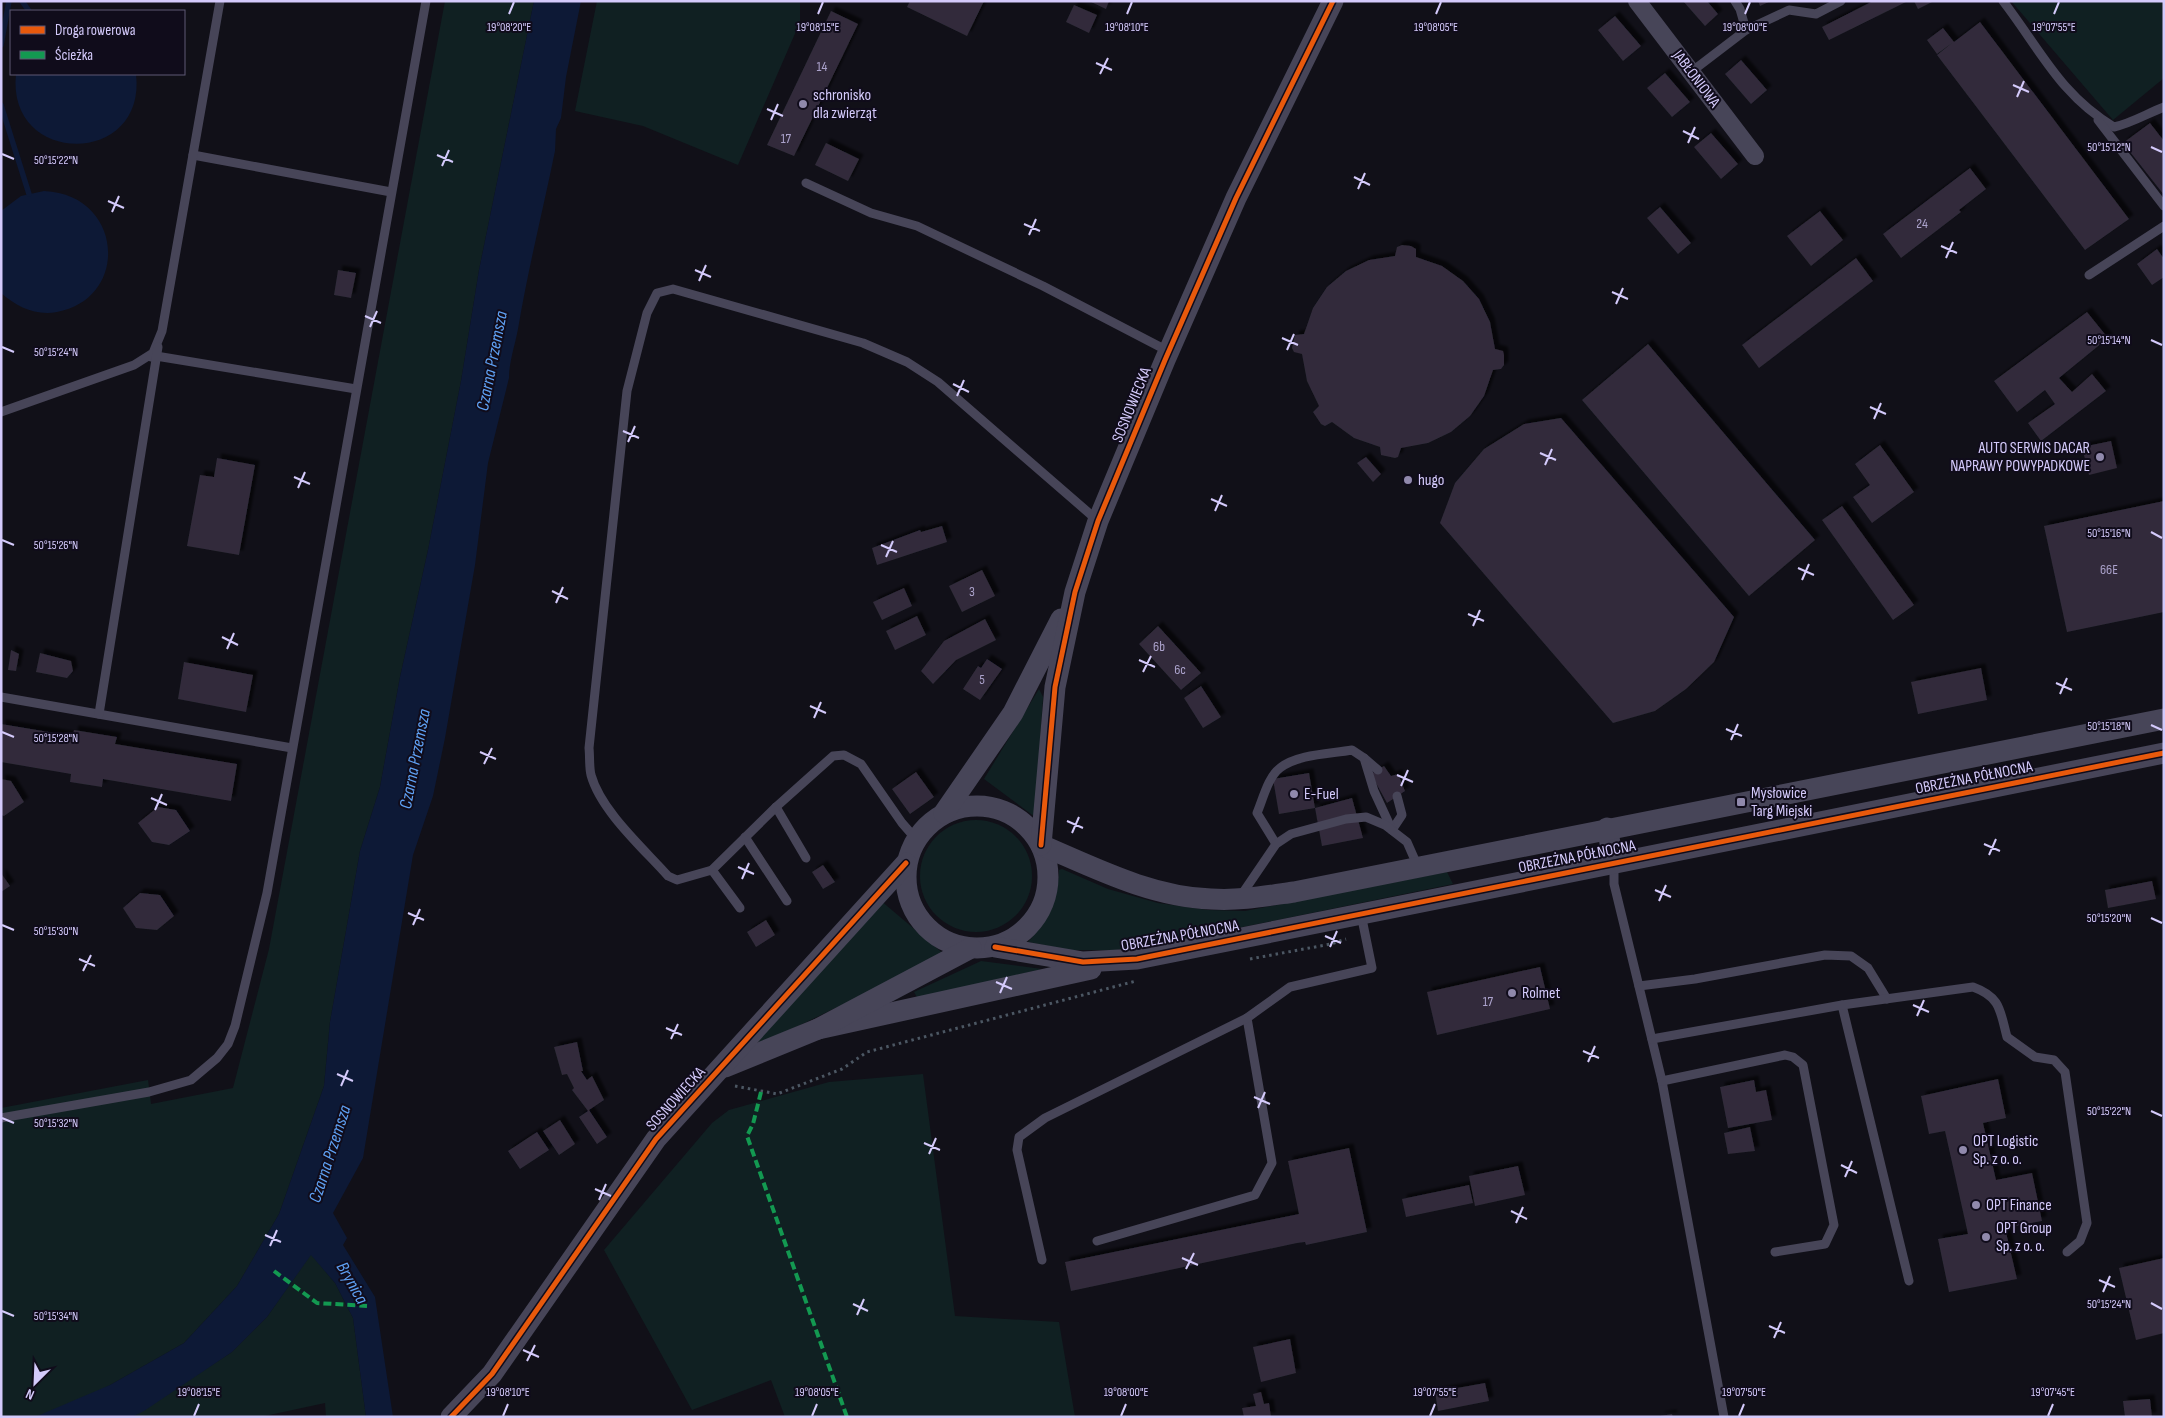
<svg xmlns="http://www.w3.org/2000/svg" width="2165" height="1418" viewBox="0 0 2165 1418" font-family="'Sofia Sans Condensed',sans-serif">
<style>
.green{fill:#102022}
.water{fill:#0d1936}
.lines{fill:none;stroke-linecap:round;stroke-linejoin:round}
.stream{stroke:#0d1936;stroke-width:5.5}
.building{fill:#302c3a;filter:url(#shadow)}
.path{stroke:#4c5763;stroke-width:3;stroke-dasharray:2.5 4;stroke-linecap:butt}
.service{stroke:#474558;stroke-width:9}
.minor{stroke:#474558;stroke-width:18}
.tertiary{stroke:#474558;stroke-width:21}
.quiet{stroke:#139951;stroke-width:4;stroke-dasharray:8 4;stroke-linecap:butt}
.cycleway-casing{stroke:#100c1b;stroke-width:8}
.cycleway{stroke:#e8590c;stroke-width:5}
.ticks{fill:none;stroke:#d4cafb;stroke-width:2}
.poi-dot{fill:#9089ac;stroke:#100c1b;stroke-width:2}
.labels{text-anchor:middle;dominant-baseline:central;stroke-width:4;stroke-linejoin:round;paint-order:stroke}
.number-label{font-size:14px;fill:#aba2cb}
.street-label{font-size:16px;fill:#d4cafb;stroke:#100c1b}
.poi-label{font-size:16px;fill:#d4cafb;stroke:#100c1b;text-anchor:start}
.water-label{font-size:18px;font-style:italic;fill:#5fa1f4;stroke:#100c1b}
.ticks-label{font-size:12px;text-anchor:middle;fill:#d4cafb;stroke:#100c1b;stroke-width:4;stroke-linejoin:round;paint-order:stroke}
</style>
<defs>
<filter id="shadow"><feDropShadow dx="4.5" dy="-4.5" stdDeviation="1" flood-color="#0009"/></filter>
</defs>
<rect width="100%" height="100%" fill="#111018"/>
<g class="green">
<path d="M445 1H534L479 270 461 381 428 550 400 677 380 787 360 851 330 1022 324 1086 279 1214 237 1286 184 1343 54 1417H1V1108L148 1080 151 1104 233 1088 269 949Z"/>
<path d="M597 1H800V22L738 165 643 126 575 111Z"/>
<path d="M2011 1H2164V78L2113 120Z"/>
<path d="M1039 689 1043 697 1035 817 984 779Z"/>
<circle cx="976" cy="876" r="56"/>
<path d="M1062 869 1108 889 1158 903 1208 910 1245 911 1447 872 1453 884 1189 938 1116 950H1070L1028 942C1050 917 1057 904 1059 870Z"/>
<path d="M880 900 945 955 761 1044 758 1041Z"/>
<path d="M981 961 1042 969 918 999 914 992Z"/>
<path d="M923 1074 955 1316 1059 1322 1075 1417H785L771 1380 692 1410 604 1250 712 1123 729 1110 829 1082Z"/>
<path d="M311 1254 335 1283 353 1318 366 1417H326L325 1403 260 1417H132L232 1352 267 1317Z"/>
</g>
<g class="water">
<path d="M534 1H581L566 77 561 118 556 129 555 151C543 210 528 269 518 329 515 345 509 362 509 378L488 463 475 565 445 738 433 796 413 855 363 1158 333 1213 347 1238 343 1245 375 1297 393 1417H366L353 1318 335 1283 311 1255 267 1317 232 1352 144 1411 132 1417H35L110 1385 184 1343 237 1286 279 1214 324 1086 330 1022 360 851 380 787 400 677 428 550 461 381 479 270Z"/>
<path d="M16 74H136C147 167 6 167 16 74Z"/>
<path d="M44 191C123 194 131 298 57 312 36 316 17 307 1 293V211L21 196Z"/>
</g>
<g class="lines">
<g class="stream">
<path d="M22 1 29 11"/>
<path d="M1 45 9 1"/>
<path d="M1 105 29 194"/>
</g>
</g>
<g class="building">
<path d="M910 1H984L967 36 907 7Z"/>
<path d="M1089 1H1109L1106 9Z"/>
<path d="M1683 1H1707L1718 14 1705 26Z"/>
<path d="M1758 1H1771L1760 6Z"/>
<path d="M1873 1H1908L1829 40 1822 27Z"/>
<path d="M1914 1H1934L1918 9Z"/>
<path d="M1074 5 1097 15 1089 33 1066 22Z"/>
<path d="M831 11 858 24 794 156 767 145Z"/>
<path d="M1615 16 1641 46 1623 61 1598 30Z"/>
<path d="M1980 22 2129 219 2085 250 1937 55 1952 43 1937 54 1927 40 1943 28 1954 42Z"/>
<path d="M1741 60 1767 90 1751 104 1725 74Z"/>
<path d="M1665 73 1690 102 1672 117 1647 88Z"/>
<path d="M2150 123 2164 141V195L2123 143Z"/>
<path d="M1711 133 1738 164 1721 179 1694 147Z"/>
<path d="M826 143 859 159 848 181 815 165Z"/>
<path d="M1970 168 1986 189 1959 210 1961 212 1901 258 1883 234Z"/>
<path d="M1660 207 1691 243 1678 254 1647 218Z"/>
<path d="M1820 211 1843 240 1811 266 1787 236Z"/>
<path d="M1402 245 1411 246 1416 249V257L1442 266 1463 281 1479 299 1490 322 1495 349 1503 351 1504 355V365L1501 369 1493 370 1484 396 1470 416 1451 432 1428 443 1401 448 1398 457 1395 458 1381 455 1380 447 1354 438 1332 422 1325 426 1321 424 1313 412 1319 406 1307 381 1302 354 1294 352 1292 348 1295 335 1304 334 1313 308 1327 287 1346 271 1369 260 1395 256 1397 247Z"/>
<path d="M2157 249 2164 259V277L2152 285 2137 264Z"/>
<path d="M1856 258 1873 281 1759 368 1742 345Z"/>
<path d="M338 270 356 273 351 298 334 295Z"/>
<path d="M2087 312 2108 338 2059 378 2072 392 2092 374 2106 391 2041 441 2028 423 2055 404 2045 390 2017 412 1994 381Z"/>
<path d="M1648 344 1815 540 1749 596 1582 400Z"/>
<path d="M1561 418 1734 617 1714 662 1686 689 1655 711 1613 723 1440 523 1455 483 1484 449 1524 424Z"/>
<path d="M2111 441 2117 468 2089 475 2082 447Z"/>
<path d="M1880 445 1914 492 1872 523 1853 497 1870 485 1855 464Z"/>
<path d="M1366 457 1381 474 1373 482 1357 463Z"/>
<path d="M217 458 255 465 239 555 187 546 200 475 214 477Z"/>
<path d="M2164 501V612L2067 632 2044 526Z"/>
<path d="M1842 506 1914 605 1893 620 1822 520Z"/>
<path d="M942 526 947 542 877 565 872 548 920 530 921 532Z"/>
<path d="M982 570 995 596 962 612 949 586Z"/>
<path d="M904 588 912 606 882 620 873 602Z"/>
<path d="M917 616 926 635 895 650 886 631Z"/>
<path d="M985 619 996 640 956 660 933 684 921 671 944 641Z"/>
<path d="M1158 626 1201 673 1181 690 1139 644Z"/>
<path d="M11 650 19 654 16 671 8 670Z"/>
<path d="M40 653 71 661 73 671 67 678 36 672Z"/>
<path d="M987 659 1002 669 980 700 963 689 978 666 981 668Z"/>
<path d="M184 662 253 675 246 712 178 699Z"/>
<path d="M1981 668 1987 700 1918 714 1911 682Z"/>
<path d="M1201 686 1221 717 1203 728 1184 698Z"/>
<path d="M1 724 73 736 74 730 117 737 115 744 237 764 231 801 103 779 102 787 70 782 71 774 1 762Z"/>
<path d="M1384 766 1391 776 1398 774 1405 791 1387 803 1371 774Z"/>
<path d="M916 772 934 797 910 814 892 789Z"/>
<path d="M1309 773 1315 808 1279 814 1273 779Z"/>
<path d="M1 779 11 781 24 802 4 816 1 815Z"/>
<path d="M1352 798 1363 838 1322 846 1315 808Z"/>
<path d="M158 807 176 810 190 831 169 845 152 842 138 823Z"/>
<path d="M823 865 835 882 823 889 812 872Z"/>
<path d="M1 873 10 886 1 892Z"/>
<path d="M2152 881 2156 899 2108 908 2105 890Z"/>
<path d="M140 893 160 895 174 916 157 930 136 928 123 908Z"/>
<path d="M766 920 775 935 756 947 747 932Z"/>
<path d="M1540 967 1550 1009 1437 1035 1427 992Z"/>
<path d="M577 1042 583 1071H581L587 1080 592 1076 604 1100 589 1110 607 1137 597 1144 579 1117 588 1111 572 1090 574 1088 567 1074 562 1075 554 1047Z"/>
<path d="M1998 1079 2006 1118 1983 1123 1996 1180 2032 1173 2042 1221 2005 1228 2017 1279 1949 1292 1938 1239 1968 1234 1945 1131 1929 1134 1921 1096Z"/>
<path d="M1754 1080 1756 1092 1766 1090 1772 1120 1728 1128 1720 1087Z"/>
<path d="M560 1120 575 1144 559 1155 543 1131Z"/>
<path d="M1750 1127 1755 1151 1728 1154 1724 1133Z"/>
<path d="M537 1132 549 1150 520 1169 508 1151Z"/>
<path d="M1349 1148 1367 1232 1306 1245 1305 1242 1297 1243 1071 1291 1065 1262 1299 1214 1288 1161Z"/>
<path d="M1518 1166 1525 1195 1475 1206 1469 1176Z"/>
<path d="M1469 1185 1473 1203 1406 1217 1402 1199Z"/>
<path d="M2164 1258V1333L2136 1340 2119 1268Z"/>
<path d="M1290 1339 1296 1373 1261 1382 1253 1347Z"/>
<path d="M1485 1383 1489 1401 1438 1411 1435 1392Z"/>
<path d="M1261 1392 1264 1404 1269 1403 1271 1417H1244L1242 1408 1256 1406 1253 1394Z"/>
<path d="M2150 1399 2152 1417H2125L2123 1401Z"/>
<path d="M1672 1414 1673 1417H1660V1416Z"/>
</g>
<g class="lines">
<g class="path">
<path d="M1250 959 1331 944 1346 939"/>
<path d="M735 1086 777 1094 842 1069 867 1052 1136 981"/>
</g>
<g class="service">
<path d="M1735 1 1740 9 1746 30"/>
<path d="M2003 1C2040 49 2060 95 2114 127 2132 123 2146 114 2164 107"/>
<path d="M1691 72 1746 30 1789 10 1816 14 1841 1"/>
<path d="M2098 120 2164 206"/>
<path d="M193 155 391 192"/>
<path d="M806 183 871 213 917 226 1043 286 1168 351"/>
<path d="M2089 275 2164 226"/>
<path d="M151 357 156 356 356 389"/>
<path d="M1 412 134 365 153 353 162 331 220 1"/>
<path d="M1 697 292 748"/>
<path d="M99 714 158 347"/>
<path d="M1364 758 1378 770"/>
<path d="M776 807 806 858"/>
<path d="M1392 830 1402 815 1397 796"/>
<path d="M745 837 787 901"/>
<path d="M916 839 902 823 861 764 844 755 833 756 776 807 712 870 677 880 668 876C643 848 601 811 591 775 589 767 590 757 589 748L627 391 647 313 657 293 673 289 863 343 907 362 938 382 1097 520"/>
<path d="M1276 844 1257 813C1263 799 1268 777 1280 768 1298 754 1330 754 1352 750L1364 758 1374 791 1392 830"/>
<path d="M1614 863V884L1662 1081 1724 1417"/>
<path d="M712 870 740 908"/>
<path d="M1240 897 1276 844 1291 834 1346 819 1366 817 1385 825 1407 842 1418 867"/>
<path d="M1639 986 1695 979 1825 955 1851 956 1868 968 1887 999"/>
<path d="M1842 1005 1909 1281"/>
<path d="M1652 1039 1842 1005 1973 987C2001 997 2000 1011 2007 1037L2035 1057 2054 1060 2065 1072 2087 1223 2080 1241 2067 1252"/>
<path d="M1662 1081 1785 1055 1793 1057 1803 1065 1834 1225 1825 1244 1775 1252"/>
<path d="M1 1118 149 1092 191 1080 217 1058 228 1044 235 1026 267 893 426 1"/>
<path d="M1097 1241 1255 1195 1272 1163 1247 1018 1290 987 1372 968 1361 914"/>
<path d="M1042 1260 1017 1150 1019 1137 1045 1118 1247 1018"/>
</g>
<path class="minor" d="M1637 1 1755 156"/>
<g class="tertiary">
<circle cx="977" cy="877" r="71"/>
<path d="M944 813 1013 713 1061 619"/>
<path d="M1607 828 1614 863"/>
<path d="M1041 845C1095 868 1151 897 1211 899 1239 901 1266 896 1294 892L2164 719"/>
<path d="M1041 845 1055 687 1075 592 1098 521 1165 360 1236 198 1333 1"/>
<path d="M995 947 1083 962 1137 959 2164 753"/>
<path d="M818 1029 1091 969"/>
<path d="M725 1067 818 1029 971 948"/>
<path d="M451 1417 492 1374 656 1139 906 863"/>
</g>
<g class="quiet">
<path d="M761 1092 753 1124 747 1136 847 1417"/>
<path d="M274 1271 317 1303 367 1306"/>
</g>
<g class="cycleway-casing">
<g id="cycleway">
<path d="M1041 845 1055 687 1075 592 1098 521 1165 360 1236 198 1333 1"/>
<path d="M995 947 1083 962 1137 959 2164 753"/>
<path d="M451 1417 492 1374 656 1139 906 863"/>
</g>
</g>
<use href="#cycleway" class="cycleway"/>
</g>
<path class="ticks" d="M509 14 514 2M818 14 823 2M1127 14 1132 2M1436 14 1441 2M1745 14 1750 2M2054 14 2059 2M1096 63 1112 70M1100 74 1108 58M2013 85 2029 92M2017 97 2024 81M767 109 783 116M771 120 778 104M1683 131 1699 139M1688 143 1695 127M2151 147 2162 152M2 154 14 159M437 155 453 162M442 166 449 150M1354 177 1370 185M1358 189 1365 173M108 201 124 208M112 212 119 196M1024 224 1040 231M1029 235 1036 219M1941 246 1957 253M1946 258 1953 242M695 270 711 277M699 281 706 265M1612 292 1628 299M1616 304 1623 288M365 316 381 323M370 327 377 311M1282 338 1298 345M2151 340 2162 345M2 347 14 352M1287 350 1294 334M953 384 969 392M957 396 964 380M1870 407 1886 414M1874 419 1881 403M623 431 639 438M628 442 635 426M1540 453 1556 460M1545 465 1552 449M294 477 310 484M298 488 305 472M1211 499 1227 506M1215 511 1222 495M2151 532 2162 538M2 540 14 545M881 545 897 552M886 557 893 541M1798 568 1814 575M1802 580 1809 564M552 591 568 599M556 603 563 587M1468 614 1484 621M1473 626 1480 610M222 637 238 645M227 649 234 633M1139 660 1155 667M1143 672 1151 656M2056 683 2072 690M2060 694 2067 678M810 706 826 713M814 718 821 702M2151 725 2162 730M1726 729 1742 736M2 732 14 737M1731 740 1738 724M480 752 496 759M484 764 492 748M1397 775 1413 782M1401 786 1408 770M151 798 167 805M155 810 162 794M1067 821 1083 828M1072 833 1079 817M1984 844 2000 851M1989 855 1996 839M738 867 754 874M742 879 749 863M1655 890 1671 897M1659 901 1666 885M408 913 424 920M2151 918 2162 923M2 925 14 930M413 925 420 909M1325 936 1341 943M1330 947 1337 931M79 959 95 966M83 971 91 955M996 982 1012 989M1000 993 1007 977M1913 1005 1929 1012M1917 1016 1924 1000M666 1028 682 1035M671 1039 678 1024M1583 1051 1599 1058M1588 1062 1595 1046M337 1074 353 1081M341 1086 348 1070M1254 1097 1270 1104M1258 1108 1265 1092M2151 1111 2162 1116M2 1118 14 1123M924 1143 940 1150M929 1154 936 1138M1841 1165 1857 1173M1845 1177 1852 1161M595 1189 611 1196M599 1200 606 1184M1511 1211 1527 1219M1516 1223 1523 1207M265 1235 281 1242M270 1246 277 1230M1182 1258 1198 1265M1186 1269 1194 1253M2099 1280 2115 1287M2103 1292 2110 1276M2151 1303 2162 1309M853 1304 868 1311M2 1311 14 1316M857 1315 864 1299M1769 1326 1785 1333M1774 1338 1781 1322M523 1350 539 1357M527 1361 535 1345M194 1416 199 1404M503 1416 508 1404M812 1416 817 1404M1121 1416 1126 1404M1430 1416 1435 1404M1739 1416 1744 1404M2048 1416 2053 1404"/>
<g class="poi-dot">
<circle cx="803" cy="104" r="5"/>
<circle cx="2100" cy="457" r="5"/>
<circle cx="1408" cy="480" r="5"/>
<circle cx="1294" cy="794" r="5"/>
<rect x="1736" y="797" width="10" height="10" rx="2.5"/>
<circle cx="1512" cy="993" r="5"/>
<circle cx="1963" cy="1150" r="5"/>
<circle cx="1976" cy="1205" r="5"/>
<circle cx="1986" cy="1237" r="5"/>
</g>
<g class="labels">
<g class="number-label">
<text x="822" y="66">14</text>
<text x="786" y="138">17</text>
<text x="1922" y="223">24</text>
<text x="2109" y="569">66E</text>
<text x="972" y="591">3</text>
<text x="1159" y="646">6b</text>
<text x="1180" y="669">6c</text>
<text x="982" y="679">5</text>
<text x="1488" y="1001">17</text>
</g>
<g class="street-label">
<text transform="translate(1696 79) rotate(53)">JABŁONIOWA</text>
<text transform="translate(1132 405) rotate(-68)">SOSNOWIECKA</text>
<text transform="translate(1974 778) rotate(-11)">OBRZEŻNA PÓŁNOCNA</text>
<text transform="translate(1577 857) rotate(-11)">OBRZEŻNA PÓŁNOCNA</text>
<text transform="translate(1180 936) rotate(-10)">OBRZEŻNA PÓŁNOCNA</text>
<text transform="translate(676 1099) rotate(-48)">SOSNOWIECKA</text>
</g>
<g class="poi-label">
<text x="813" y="95">schronisko<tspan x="813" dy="18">dla zwierząt</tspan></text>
<text x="2090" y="448" text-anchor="end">AUTO SERWIS DACAR<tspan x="2090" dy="18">NAPRAWY POWYPADKOWE</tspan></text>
<text x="1418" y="480">hugo</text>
<text x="1751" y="793">Mysłowice<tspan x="1751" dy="18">Targ Miejski</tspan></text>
<text x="1304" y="794">E-Fuel</text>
<text x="1522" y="993">Rolmet</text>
<text x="1973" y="1141">OPT Logistic<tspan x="1973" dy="18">Sp. z o. o.</tspan></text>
<text x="1986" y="1205">OPT Finance</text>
<text x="1996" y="1228">OPT Group<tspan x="1996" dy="18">Sp. z o. o.</tspan></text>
</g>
<g class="water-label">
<text transform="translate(492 361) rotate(-79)">Czarna Przemsza</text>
<text transform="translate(415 759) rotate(-79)">Czarna Przemsza</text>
<text transform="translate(330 1154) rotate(-72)">Czarna Przemsza</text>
<text transform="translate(352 1283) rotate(60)">Brynica</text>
</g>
</g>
<g class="ticks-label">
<text x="509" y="31">19°08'20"E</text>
<text x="818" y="31">19°08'15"E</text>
<text x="1127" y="31">19°08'10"E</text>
<text x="1436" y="31">19°08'05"E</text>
<text x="1745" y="31">19°08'00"E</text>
<text x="2054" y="31">19°07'55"E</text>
<text x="2109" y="151">50°15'12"N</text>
<text x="56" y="164">50°15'22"N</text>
<text x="2109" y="344">50°15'14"N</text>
<text x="56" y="356">50°15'24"N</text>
<text x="2109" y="537">50°15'16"N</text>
<text x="56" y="549">50°15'26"N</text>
<text x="2109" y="730">50°15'18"N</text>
<text x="56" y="742">50°15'28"N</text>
<text x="2109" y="922">50°15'20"N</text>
<text x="56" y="935">50°15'30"N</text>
<text x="2109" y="1115">50°15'22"N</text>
<text x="56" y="1127">50°15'32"N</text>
<text x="2109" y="1308">50°15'24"N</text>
<text x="56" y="1320">50°15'34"N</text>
<text x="199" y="1396">19°08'15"E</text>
<text x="508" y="1396">19°08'10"E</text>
<text x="817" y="1396">19°08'05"E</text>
<text x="1126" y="1396">19°08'00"E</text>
<text x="1435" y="1396">19°07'55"E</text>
<text x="1744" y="1396">19°07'50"E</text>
<text x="2053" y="1396">19°07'45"E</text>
</g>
<rect width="2165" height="1418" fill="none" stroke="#d4cafb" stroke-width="5"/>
<rect x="10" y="10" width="175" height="65" fill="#100c1b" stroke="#5e5875"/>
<rect x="20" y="26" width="25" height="8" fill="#e8590c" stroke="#5e5875"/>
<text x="55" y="35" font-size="15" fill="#d4cafb">Droga rowerowa</text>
<rect x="20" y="51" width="25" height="8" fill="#139951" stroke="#5e5875"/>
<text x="55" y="60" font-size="15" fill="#d4cafb">Ścieżka</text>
<g transform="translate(35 1383) rotate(204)" stroke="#100c1b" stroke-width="4" paint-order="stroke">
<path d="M0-4L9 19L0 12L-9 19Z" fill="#d4cafb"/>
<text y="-8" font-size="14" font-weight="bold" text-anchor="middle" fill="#d4cafb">N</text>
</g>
</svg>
